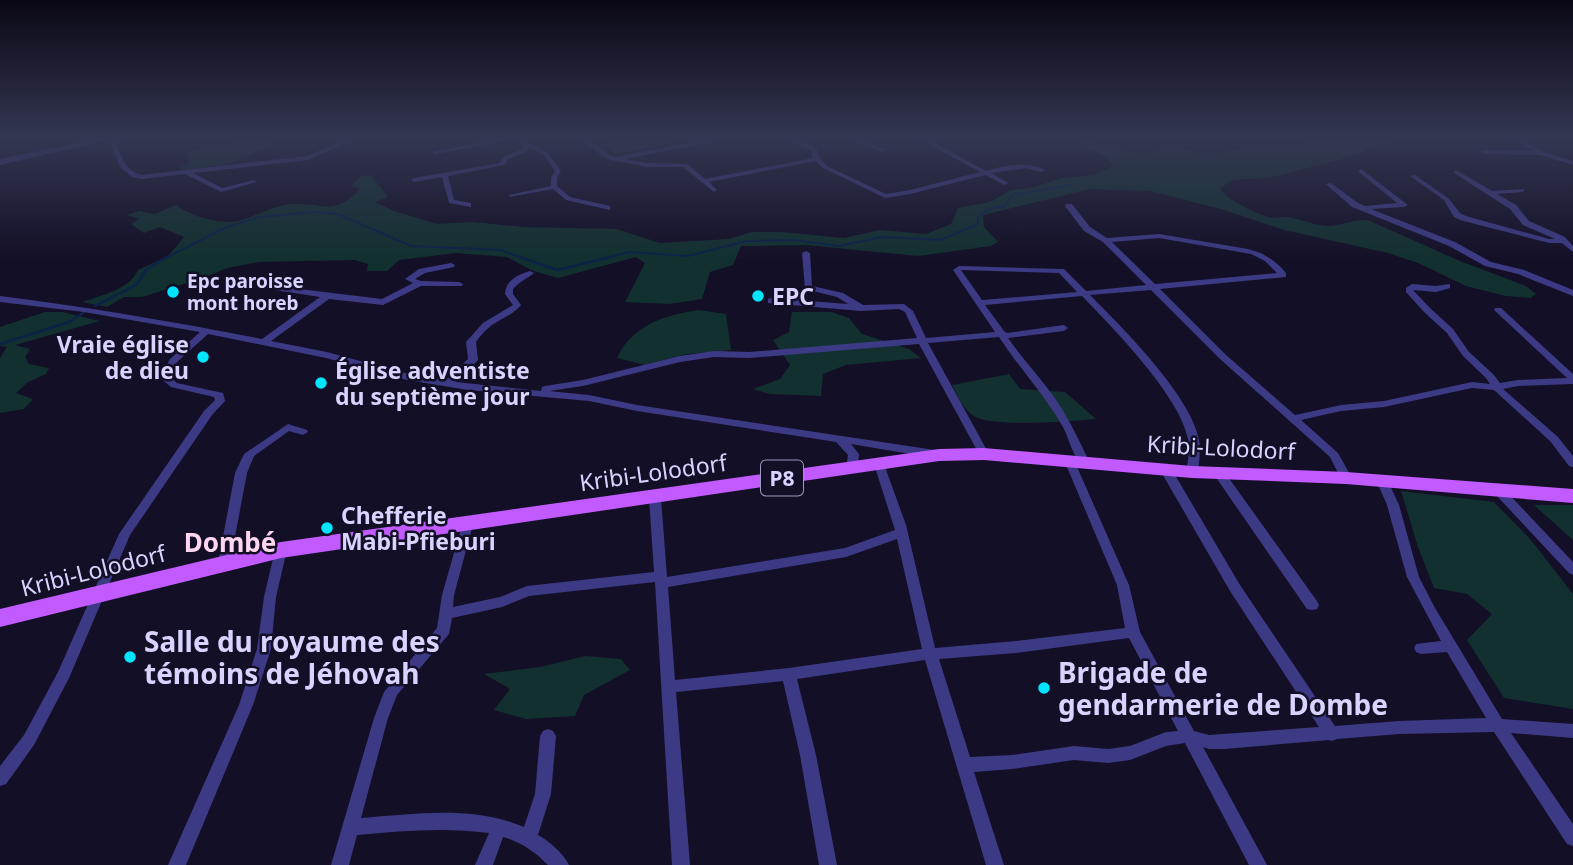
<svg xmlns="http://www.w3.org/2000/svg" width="1573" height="865" viewBox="0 0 1573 865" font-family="'Noto Sans',sans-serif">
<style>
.green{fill:#12302f}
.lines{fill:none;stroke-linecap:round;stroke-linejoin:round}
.stream-far1{stroke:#0c2248;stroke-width:2}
.stream{stroke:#0c2248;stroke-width:2.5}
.minor{fill:#3d3a85;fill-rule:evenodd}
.tertiary{fill:#3d3a85;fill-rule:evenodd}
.primary{fill:#c25bff;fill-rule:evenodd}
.poi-dot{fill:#00e5ff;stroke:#130f26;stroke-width:2.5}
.labels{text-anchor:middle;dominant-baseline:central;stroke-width:5;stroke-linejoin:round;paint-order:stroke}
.far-poi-label{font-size:19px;font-weight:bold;fill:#d9d4ff;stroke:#130f26;text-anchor:start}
.shield{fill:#130f26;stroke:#9e99be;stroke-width:2}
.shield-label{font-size:21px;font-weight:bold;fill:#d9d4ff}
.poi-label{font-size:23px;font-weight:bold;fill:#d9d4ff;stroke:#130f26;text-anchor:start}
.street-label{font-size:23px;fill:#d9d4ff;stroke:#130f26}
.quarter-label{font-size:26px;font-weight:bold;fill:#ffd6f0;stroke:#130f26}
.near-poi-label{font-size:28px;font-weight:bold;fill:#d9d4ff;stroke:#130f26;text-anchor:start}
</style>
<rect width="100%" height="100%" fill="#130f26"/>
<g class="green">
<path d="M247 139H267L276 143 231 163 184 170 180 168 189 163 188 152Z"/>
<path d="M601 139H703L614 154Z"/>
<path d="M1068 139H1091L1125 151 1148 153 1169 145 1200 153H1215L1268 144H1299L1311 139H1435L1369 147 1359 154 1269 178 1232 180 1220 189C1227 200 1260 216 1273 218 1278 218 1283 216 1289 217 1302 220 1314 225 1327 226 1342 227 1354 217 1370 221L1460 261 1526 286 1536 294 1531 298 1506 296 1466 286 1418 263 1388 253 1284 230 1221 209 1150 191 1090 189 983 215 984 227 998 242 991 246 918 256 806 245 741 246 733 265 710 272 702 299 669 304 625 302 645 263 636 257 558 278 533 271 507 257 456 253 399 260 387 271H367L368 264 355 260 259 262 227 268 203 278 142 297H124L107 307 82 302C102 295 129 290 138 270L168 256 184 237 160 227 144 233 131 224 139 219 127 215 139 211 155 214 176 205C190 216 221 225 238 221 254 217 268 208 285 205 317 199 331 220 360 189L351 186 361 176 371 175 388 197 375 202 394 211 437 224 473 222 524 227 616 229 660 243 729 239 752 232H782L844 238 880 230 926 234 951 224 958 208 990 202 1011 190 1031 188 1062 178 1094 175 1114 166 1105 156Z"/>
<path d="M698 310 726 314 731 350 687 354 645 365 617 358C632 325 665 315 698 310Z"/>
<path d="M45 312H62L100 321 15 345 30 349 25 357 29 364 49 368 46 374 28 382 16 393 33 399 24 409 0 413V358L7 347 0 346V327Z"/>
<path d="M792 312H831L849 318 862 334 909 349 921 358 846 365 823 374 821 396 770 394 753 389 780 379 790 365 773 340 789 332Z"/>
<path d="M1009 374 1020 389 1065 392 1096 419C1072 421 993 428 974 416 963 409 958 397 952 385Z"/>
<path d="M1401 491 1494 502 1531 540 1573 594V709L1504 698 1467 640 1492 614 1467 594 1434 588 1418 547Z"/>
<path d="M1534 505H1573V540Z"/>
<path d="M585 656 621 659 630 670 584 695 575 716 526 719 494 710 510 689 484 674 540 667Z"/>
</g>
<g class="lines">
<g class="stream-far1">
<path d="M164 259 222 229 259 217 315 212 338 214 411 246 501 250 525 259"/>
<path d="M603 259 629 252 688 256 747 241 793 240 839 246 882 237 940 240 978 224V217L989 209 1005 206 1012 195 1071 185"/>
</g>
<g class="stream">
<path d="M520 257 557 270 610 257"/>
<path d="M95 306 136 285 147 269 167 257"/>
<path d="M0 344 69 322 86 311"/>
</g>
<g class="minor">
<path d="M108 139H114C122 154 123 171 142 175L307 156 347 139H356L308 160 193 173 222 188 254 180 257 182 221 192 185 174 142 179 132 177 121 168Z"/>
<path d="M500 139H516L435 154 432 152Z"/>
<path d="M519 139H525L526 142 547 152 561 171 557 178V186L570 197 610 206V210L566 200 553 189 509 197V195L551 186V178L555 171 543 154 528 147V151L508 159 504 165 448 176 454 200 471 203V207L449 203 442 177 414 182 411 180 414 178 500 163 503 157 523 149Z"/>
<path d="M582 139C594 139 603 152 614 157L711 139H726L625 159 647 163 687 164 705 179 813 158 811 150 786 139H795L816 148 820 158 827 166 886 194 910 190 980 172 919 139H927L986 171C1006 165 1026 161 1045 170L1042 172 1026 168 991 173 1007 182 1008 183 1005 185 985 175 910 194 885 198 823 168 816 161 709 182 717 190 714 192 683 167H647L611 160 602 156Z"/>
<path d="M847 139H857L887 150 882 151Z"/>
<path d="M1514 139H1522L1543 152 1573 161V165L1540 155 1484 154 1481 152 1484 150 1533 151Z"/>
<path d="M1361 169 1408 205 1404 207 1371 209 1455 242 1491 262 1524 270 1573 290V296L1518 274 1485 266 1449 246 1352 207 1326 184 1331 183 1358 203 1365 206 1397 203 1359 172V170Z"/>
<path d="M1454 171H1458L1492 191 1524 189V191L1522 192 1497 194 1516 205 1529 221 1565 237 1573 246V252L1562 243H1549L1460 220 1454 217 1444 200 1410 176 1415 175 1448 198 1460 213 1466 216 1549 239H1555L1523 225 1510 209 1454 173Z"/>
<path d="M1066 204H1072L1090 227 1107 238 1159 234 1248 249C1264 253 1275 260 1286 273V277L1160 289 1226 355 1295 415 1341 405 1384 401 1472 382 1490 384 1486 378 1463 356 1447 333 1424 312 1406 292V288L1412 284 1436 286 1450 284V288L1436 292 1413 290 1430 308 1453 329 1469 352 1493 374 1500 383 1518 380 1567 378 1494 310 1495 308H1501L1573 374V384L1518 386 1503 389 1558 437 1573 456V467L1569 466 1550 441 1494 390 1472 388 1384 407 1341 411 1301 420 1338 453 1352 478 1346 482 1342 481 1330 457 1220 359 1151 290 1090 295C1122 327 1190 395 1199 439 1201 450 1199 461 1198 472L1192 476 1186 472C1188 461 1190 450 1188 439 1180 396 1113 328 1082 296L985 305 1004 331 1007 333 1064 325 1068 328 1064 331 1008 338C1022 358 1038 375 1052 394 1067 415 1078 438 1089 461L1084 465C1073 459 1069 438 1063 427 1045 395 1019 368 999 337L928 343 989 454 984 458 979 454 919 344 749 358 714 357 680 362 583 386 549 391 589 395 637 405 935 450 940 454 935 458 851 444 859 454 858 468 852 472 846 468 848 455 836 442 637 411 589 401 468 390 407 380 326 358 208 334 177 362 170 377 177 383 223 393 225 401 212 415 130 535 69 678 34 745 6 784 0 786V766L24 735 58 672 119 534 204 411 215 400 214 397 171 387 160 378 170 359 200 332 84 312 0 302V296C88 307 175 322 262 339L320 297 261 288H258V284L382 299 413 283 405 279 419 269 451 263 455 265 454 267 425 273 415 279 421 281 459 282 463 284 462 286H421L383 305 329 299 271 341 327 352 408 374 446 380 468 359 466 342 483 323 513 305 505 294C505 281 519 274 530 271L534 273C527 279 520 281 513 289V294L521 305C513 315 502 318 492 325 485 330 480 336 476 342L478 360 456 382 541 391 542 387 545 386 583 380 680 356 714 351 749 352 917 338 905 312 899 309 861 311 768 303V299L771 298 848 304 837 297 805 289 802 253 806 251 810 253 812 286 843 293 863 305 904 304 913 311 926 338 995 332 953 270 959 266 1061 269H1064L1086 291 1146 285 1103 242 1084 231 1065 206ZM1159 238 1251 254 1265 261 1277 273 1155 284 1112 242ZM961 270 1059 273 1077 292 982 300Z"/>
<path d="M288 424 307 430 308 432 303 435 289 431 254 456 247 473 230 563 228 566 224 568 220 566 218 563 235 473 244 454Z"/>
<path d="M1069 456 1074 460 1129 585 1140 632 1194 731 1209 735 1319 727 1230 591 1160 470 1166 466 1172 470 1240 585 1335 726 1399 721 1486 718 1447 652 1421 654 1416 652 1414 648 1416 644 1441 641 1407 577 1387 505 1377 482 1383 478 1387 479 1399 505 1419 577 1435 608 1502 719 1573 724V738L1511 733 1573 824V846L1567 844 1494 732 1399 734 1337 739 1332 741 1329 740 1225 749H1209L1203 747 1267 865H1249L1185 743 1166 746 1130 760 1108 763 1074 760 1012 769 974 772 1004 865H986L925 660 797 679 816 755 837 865H819L800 755 783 681 676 692 690 865H672L655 582 529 596 502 607 452 618 449 634 397 695 388 718 361 818C415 814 473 805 524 827L535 794 540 736 543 731 548 729 553 731 556 736 551 794 538 835C549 841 563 853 569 865H548C535 852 521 842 503 837L493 865H475L489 833C444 827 401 831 357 835L349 865H331L374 718 384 692 437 628 442 595 464 518H472L474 521 454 595 453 607 500 597 527 586 654 572 649 498 651 495H659L661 498 667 577 845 548 895 530 874 464 879 460 884 464 906 525 935 648 1016 641 1125 628 1117 585 1064 460ZM897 539 922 649 789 668 675 680 668 587 846 557ZM1129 638 1178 731 1166 732 1130 746 1108 749 1074 746 1012 755 970 757 939 659 1016 653Z"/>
<path d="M1219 469 1223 470 1317 601 1319 605 1317 609 1312 610 1307 609 1215 476 1213 473 1215 470Z"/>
<path d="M1500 488 1504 489 1573 562V575L1569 573 1496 495 1494 492 1496 489Z"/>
<path d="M281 545 285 547 287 550 276 597 271 649 253 705 186 865H168L239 705 257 649 264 597 275 550 277 547Z"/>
</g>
<path class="tertiary" d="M96 139H113L0 165V159Z"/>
<path class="primary" d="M984 448 1192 466 1346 472 1573 489V503L1346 484 1192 478 984 460 939 461 281 558 0 627V609L281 542 939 449Z"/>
</g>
<linearGradient id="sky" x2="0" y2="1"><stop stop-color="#0a0815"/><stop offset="0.53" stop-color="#333752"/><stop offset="1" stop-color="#333752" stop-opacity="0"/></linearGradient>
<rect width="1573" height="260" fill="url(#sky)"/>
<g class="poi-dot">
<circle cx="173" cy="292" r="7"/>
<circle cx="758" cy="296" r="7"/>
<circle cx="203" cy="357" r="7"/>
<circle cx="321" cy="383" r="7"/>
<circle cx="327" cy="528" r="7"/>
<circle cx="130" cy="657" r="7"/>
<circle cx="1044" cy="688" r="7"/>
</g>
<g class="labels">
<g class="far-poi-label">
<text x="187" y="281">Epc paroisse<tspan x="187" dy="22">mont horeb</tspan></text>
</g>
<rect class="shield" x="761" y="460.5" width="42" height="35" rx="5"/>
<g class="shield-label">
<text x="782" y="478">P8</text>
</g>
<g class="poi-label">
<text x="772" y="296">EPC</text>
<text x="189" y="344" text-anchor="end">Vraie église<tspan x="189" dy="26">de dieu</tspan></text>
<text x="335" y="370">Église adventiste<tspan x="335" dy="26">du septième jour</tspan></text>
<text x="341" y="515">Chefferie<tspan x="341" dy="26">Mabi-Pfieburi</tspan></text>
</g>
<g class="street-label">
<text transform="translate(1221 447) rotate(3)">Kribi-Lolodorf</text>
<text transform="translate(653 472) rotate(-8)">Kribi-Lolodorf</text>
<text transform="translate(93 570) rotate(-14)">Kribi-Lolodorf</text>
</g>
<g class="quarter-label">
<text x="230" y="542">Dombé</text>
</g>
<g class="near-poi-label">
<text x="144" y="641">Salle du royaume des<tspan x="144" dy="32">témoins de Jéhovah</tspan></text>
<text x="1058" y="672">Brigade de<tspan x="1058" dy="32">gendarmerie de Dombe</tspan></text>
</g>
</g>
</svg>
